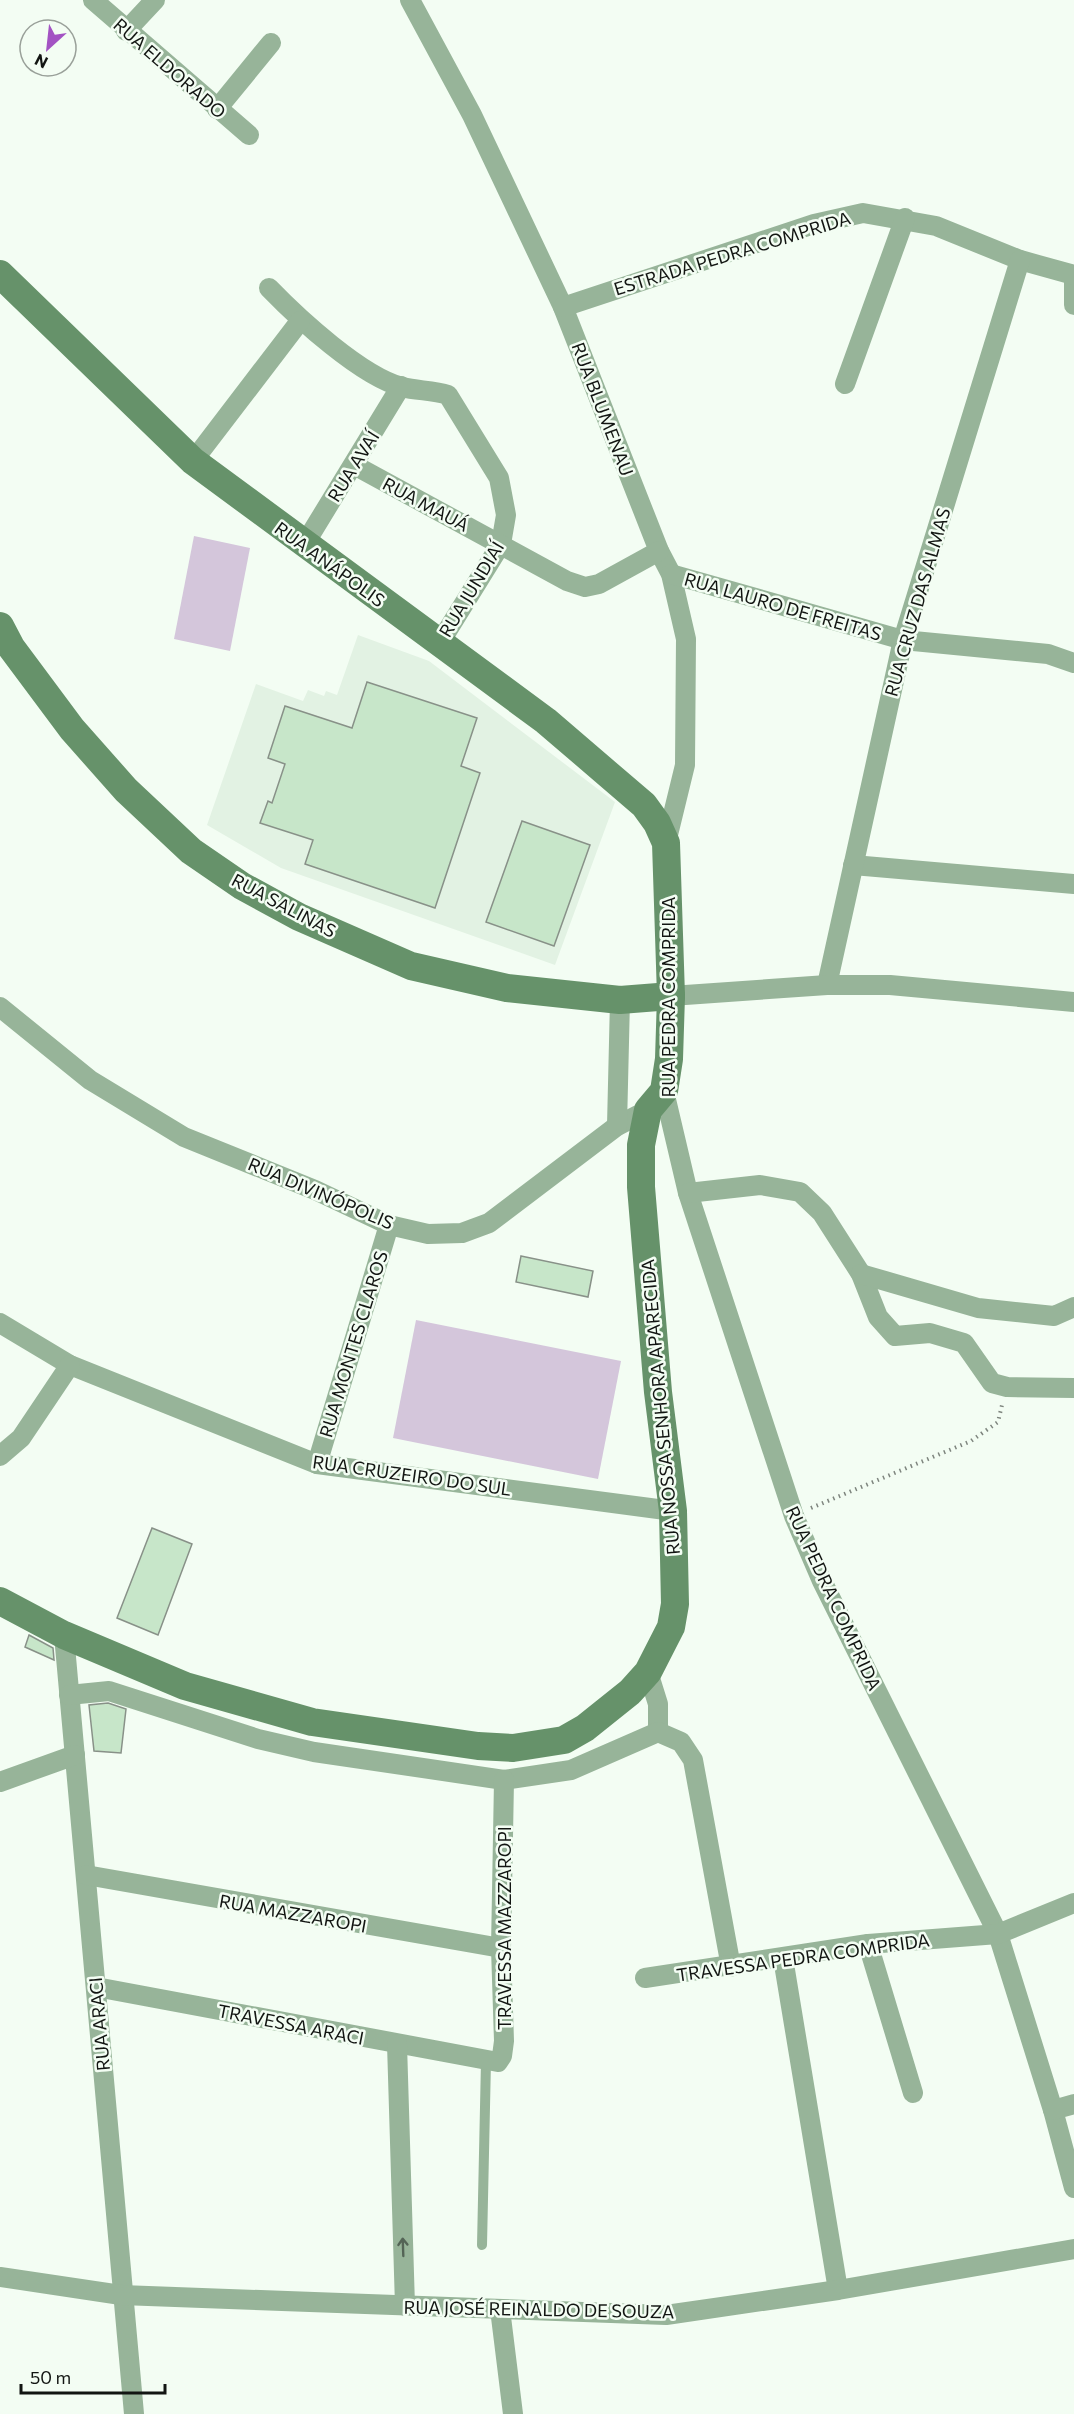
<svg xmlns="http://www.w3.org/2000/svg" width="1074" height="2414" viewBox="0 0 1074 2414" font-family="Commissioner,sans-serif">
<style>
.built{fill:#e2f2e3}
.grass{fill:#d4c6db}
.building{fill:#c7e6c9;stroke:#889188;stroke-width:1.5}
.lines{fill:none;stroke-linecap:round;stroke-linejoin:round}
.path{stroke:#7e857e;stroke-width:4;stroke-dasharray:1.5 4.5;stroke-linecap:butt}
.lane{stroke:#97b499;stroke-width:10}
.street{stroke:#97b499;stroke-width:20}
.secondary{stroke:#66926a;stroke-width:28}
.oneway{stroke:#546456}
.labels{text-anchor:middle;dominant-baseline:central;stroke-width:5;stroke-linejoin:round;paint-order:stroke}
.street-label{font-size:18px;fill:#121512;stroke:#f3fdf3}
</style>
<rect width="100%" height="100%" fill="#f3fdf3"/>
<path class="built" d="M358 635 429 661 615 802 555 965 281 868 207 825 256 684 303 701 308 690 324 696 326 691 337 695Z"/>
<g class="grass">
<path d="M194 536 250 548 230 651 174 639Z"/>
<path d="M416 1320 621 1361 598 1479 393 1438Z"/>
</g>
<g class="building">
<path d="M367 682 477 718 461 766 480 773 435 908 305 864 313 840 260 823 268 801 272 803 285 764 268 758 285 706 352 728Z"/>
<path d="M522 821 590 845 554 946 486 922Z"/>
<path d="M521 1256 593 1271 588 1297 516 1282Z"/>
<path d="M152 1528 192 1544 158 1635 117 1618Z"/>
<path d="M29 1635 53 1648 54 1660 25 1647Z"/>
<path d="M108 1703 126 1709 121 1753 94 1751 89 1705Z"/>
</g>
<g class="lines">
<path class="path" d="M811 1508 971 1441 998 1422 1002 1405"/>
<path class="lane" d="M482 2245 486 2061"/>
<g class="street">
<path d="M93 0 249 135"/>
<path d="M410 0 472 115 563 307 659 551 671 574 686 639 685 765 666 843"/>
<path d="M126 31 155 0"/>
<path d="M217 109 271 43"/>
<path d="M1074 277V305"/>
<path d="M269 288C299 319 361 376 402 387 417 391 433 390 448 395L499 478 506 515 501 544 439 644"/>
<path d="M563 307 814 224 863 213 936 226 1020 260 1074 275"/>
<path d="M845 384 905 218"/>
<path d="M193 461 300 321"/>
<path d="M354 465 567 581 585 587 599 584 659 551"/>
<path d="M304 545 401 386"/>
<path d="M671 574 903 640 1048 654 1074 663"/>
<path d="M853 865 1074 884"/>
<path d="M827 985 903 640 1020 260"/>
<path d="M671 996 827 985H890L1074 1002"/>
<path d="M0 1007 90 1080 184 1137 315 1190 389 1225 428 1234 462 1233 489 1223 617 1126 648 1110"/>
<path d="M664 1091 688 1193 794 1516 822 1581 998 1934 1053 2110 1074 2188"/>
<path d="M617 1126 620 1000"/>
<path d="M688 1193 760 1185 800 1192 822 1213 861 1274 878 1317 895 1336 930 1333 964 1343 992 1383 1007 1387 1074 1388"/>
<path d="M861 1274 978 1308 1054 1316 1074 1307"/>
<path d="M0 1323 70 1365 317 1464 673 1511"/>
<path d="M0 1456 21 1438 70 1365"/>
<path d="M317 1464 389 1225"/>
<path d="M64 1635 134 2414"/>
<path d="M648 1672 658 1704V1732"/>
<path d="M69 1695 109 1691 258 1739 314 1752 504 1780 571 1770 658 1732 681 1742 693 1760 731 1967"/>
<path d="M0 1782 75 1755"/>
<path d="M86 1875 501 1948"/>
<path d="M868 1944 913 2093"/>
<path d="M783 1958 838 2290"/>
<path d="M645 1978 868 1944 998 1934 1074 1903"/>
<path d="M96 1987 498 2062 502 2056 504 2041 501 1948 504 1780"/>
<path d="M397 2044 405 2306"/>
<path d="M1053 2110 1074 2104"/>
<path d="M0 2277 121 2295 666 2315 838 2290 1074 2249"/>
<path d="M500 2309 513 2414"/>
</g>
<g class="secondary">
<path d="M0 274 193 461 546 721 644 805 657 823 666 843 671 996 669 1059 664 1091 648 1110 641 1145V1187L658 1392 673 1511 675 1604 671 1627 648 1672 630 1692 585 1728 564 1740 513 1748 478 1746 312 1722 185 1686 64 1635 0 1601"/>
<path d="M0 626 11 647 72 729 126 790 191 851 242 886 299 917 411 966 507 988 620 1000 671 996"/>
</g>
</g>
<defs><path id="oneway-shaft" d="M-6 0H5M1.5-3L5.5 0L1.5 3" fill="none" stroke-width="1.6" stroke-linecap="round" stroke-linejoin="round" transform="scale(1.5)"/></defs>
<use class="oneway" href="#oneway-shaft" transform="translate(403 2247) rotate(-92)"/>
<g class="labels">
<g class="street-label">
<text transform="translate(170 68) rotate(41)">RUA ELDORADO</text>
<text transform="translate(732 253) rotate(-17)">ESTRADA PEDRA COMPRIDA</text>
<text transform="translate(603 409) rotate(69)">RUA BLUMENAU</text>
<text transform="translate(353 466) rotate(-58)">RUA AVAÍ</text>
<text transform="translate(426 504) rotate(28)">RUA MAUÁ</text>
<text transform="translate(330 564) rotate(36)">RUA ANÁPOLIS</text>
<text transform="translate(471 589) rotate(-59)">RUA JUNDIAÍ</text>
<text transform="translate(917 602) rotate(-74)">RUA CRUZ DAS ALMAS</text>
<text transform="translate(783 606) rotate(16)">RUA LAURO DE FREITAS</text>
<text transform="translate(284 905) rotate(28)">RUA SALINAS</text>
<text transform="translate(668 997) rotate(-90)">RUA PEDRA COMPRIDA</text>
<text transform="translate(321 1193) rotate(23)">RUA DIVINÓPOLIS</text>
<text transform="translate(353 1344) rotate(-73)">RUA MONTES CLAROS</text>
<text transform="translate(660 1407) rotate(-95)">RUA NOSSA SENHORA APARECIDA</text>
<text transform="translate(412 1475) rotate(8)">RUA CRUZEIRO DO SUL</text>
<text transform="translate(834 1598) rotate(65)">RUA PEDRA COMPRIDA</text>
<text transform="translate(293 1913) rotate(10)">RUA MAZZAROPI</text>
<text transform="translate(504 1928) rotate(-90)">TRAVESSA MAZZAROPI</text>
<text transform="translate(803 1957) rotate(-8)">TRAVESSA PEDRA COMPRIDA</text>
<text transform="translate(99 2024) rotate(-95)">RUA ARACI</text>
<text transform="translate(291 2024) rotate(11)">TRAVESSA ARACI</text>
<text transform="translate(539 2309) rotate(1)">RUA JOSÉ REINALDO DE SOUZA</text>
</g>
</g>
<g transform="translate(48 48) rotate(207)"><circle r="28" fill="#f3fdf3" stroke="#99a099" stroke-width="1.5"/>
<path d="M0-4.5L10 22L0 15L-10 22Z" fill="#a353c3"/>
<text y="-9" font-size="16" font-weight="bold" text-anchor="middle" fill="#121512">N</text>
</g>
<path d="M21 2384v9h144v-9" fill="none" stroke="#121512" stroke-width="3"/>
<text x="30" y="2384" font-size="18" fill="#121512" stroke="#f3fdf3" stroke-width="4.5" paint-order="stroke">50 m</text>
</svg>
